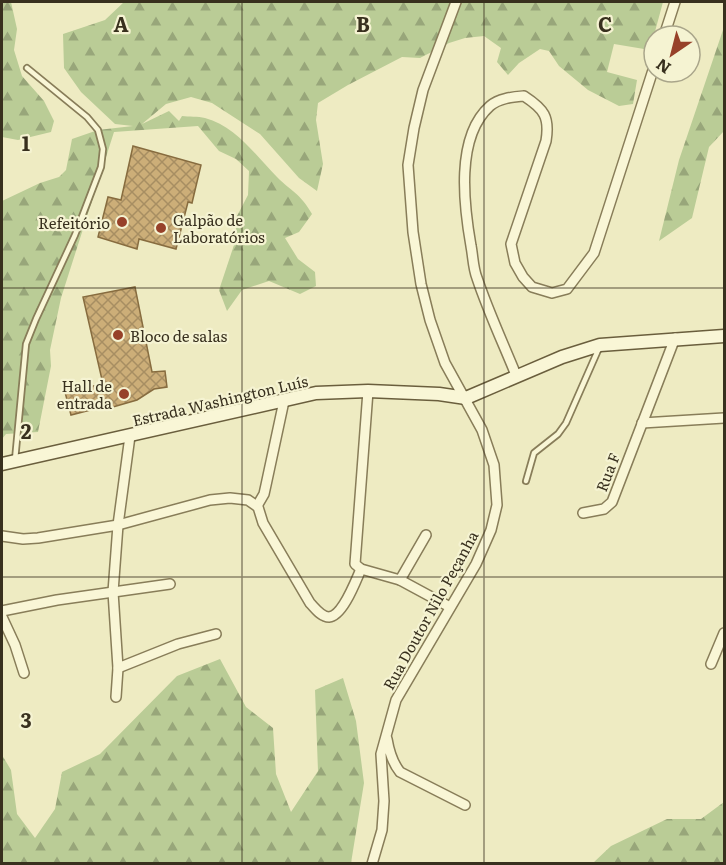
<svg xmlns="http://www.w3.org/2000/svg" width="726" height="865" viewBox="0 0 726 865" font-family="Literata,serif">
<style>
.forest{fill:url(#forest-firs)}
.building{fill:url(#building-cross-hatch);stroke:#876c3f;stroke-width:1.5}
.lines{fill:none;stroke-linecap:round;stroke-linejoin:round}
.lane-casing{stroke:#887d59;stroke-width:8}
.street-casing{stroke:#887d59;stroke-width:12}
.secondary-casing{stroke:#6a5e3d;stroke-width:15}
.lane{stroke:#f9f6d6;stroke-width:4.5}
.street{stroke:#f9f6d6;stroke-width:9}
.secondary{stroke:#f9f6d6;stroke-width:12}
.grid{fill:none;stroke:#38301e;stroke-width:1.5;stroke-opacity:0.55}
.poi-dot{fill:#974129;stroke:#f5f3d2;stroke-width:2}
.labels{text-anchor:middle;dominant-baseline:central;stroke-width:4.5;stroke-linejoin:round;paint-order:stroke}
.poi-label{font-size:15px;fill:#38301e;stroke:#f5f3d2;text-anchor:start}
.street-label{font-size:15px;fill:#38301e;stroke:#f5f3d2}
.grid-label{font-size:20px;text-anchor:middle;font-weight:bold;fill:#38301e;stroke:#f5f3d2;stroke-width:4.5;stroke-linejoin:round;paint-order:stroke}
</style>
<defs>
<pattern id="forest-firs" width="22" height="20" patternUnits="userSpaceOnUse" patternTransform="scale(1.5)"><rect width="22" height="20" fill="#bacc96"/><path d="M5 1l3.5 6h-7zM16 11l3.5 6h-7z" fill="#98a67a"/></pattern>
<pattern id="building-cross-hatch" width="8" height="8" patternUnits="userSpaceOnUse" patternTransform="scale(1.5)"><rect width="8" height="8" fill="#ccae78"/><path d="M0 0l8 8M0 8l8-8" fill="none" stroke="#a78e62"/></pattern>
</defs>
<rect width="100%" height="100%" fill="#eeebc2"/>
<g class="forest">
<path d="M2 2H11L17 29 14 50 22 76 44 101 54 121 51 132 18 140 2 137Z"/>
<path d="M124 2H663L650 50 614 44 607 72 637 80 633 104 619 106 588 90 559 66 549 51 540 49 519 63 508 75 497 62 501 48 484 36 465 38 449 43 420 58 402 57 348 85 318 103 316 120 323 164 317 191 299 178 260 134 212 103 191 97 166 104 142 124 169 111 179 121 182 116C189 117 198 116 205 118 236 126 256 156 277 177 292 192 300 193 312 214L299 232 285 238 298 259 315 272 316 286 300 294 269 281 242 290 227 311 219 290 235 242 237 216 248 195 249 171 236 159 219 151 198 126 114 132 61 298 50 350 51 366 38 432 6 434 2 439V201L40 183 59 177 66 170 72 139 98 130 133 126 115 124 81 92 64 68 63 34 105 20Z"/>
<path d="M724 27V131L709 147 692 218 659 241 679 160Z"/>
<path d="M220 659 246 707 273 728 276 774 291 812 318 771 315 690 343 678 356 721 364 783 351 863H2V755L11 770 17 814 35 838 55 809 62 772 100 754 177 676Z"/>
<path d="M724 802V863H593L611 846 667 819H701Z"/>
</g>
<g class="building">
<path d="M133 146 201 165 192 203 188 202 176 249 139 239 137 249 98 237 108 197 121 200Z"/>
<path d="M135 287 152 372 165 371 167 387 154 389 137 400 106 409V406L71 415 65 392 103 384 83 297Z"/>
</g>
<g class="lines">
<g class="lane-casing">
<g id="lane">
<path d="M15 460 26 344 36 319 75 235 101 167 103 149 98 130 87 117 27 68"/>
<path d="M526 481 534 453 558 434 566 423 599 348"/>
</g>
</g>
<g class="street-casing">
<g id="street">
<path d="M664 36 675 2"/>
<path d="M516 375C503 343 488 311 477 278 473 268 473 256 471 246 464 206 455 137 490 106 499 98 513 97 524 96 544 109 550 117 546 141L511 244 515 263 523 277 532 287 552 293 567 289 594 253 654 67"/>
<path d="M368 391 355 564 361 569 400 580"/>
<path d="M642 423 724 418"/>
<path d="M257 506 264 494 266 485 284 401"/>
<path d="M583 513 604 509 612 502 675 338"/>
<path d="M426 535 400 580 450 607"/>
<path d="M2 536 23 539 38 538 118 525 210 500 230 498 248 500 258 507 263 523 310 603C315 608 321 617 329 617 343 616 356 580 361 569"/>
<path d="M2 611 57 600 170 584"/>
<path d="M2 617 15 645 24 673"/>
<path d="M711 664 724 633"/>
<path d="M118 668 178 644 216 634"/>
<path d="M116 697 118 668 113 592 118 525 130 436"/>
<path d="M387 739C389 751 392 762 400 772L465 805"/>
<path d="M372 864 382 830 384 801 381 754 396 700 476 564 491 530 497 505 494 465 482 430 445 363 430 320 421 284 413 232 408 165 414 128 423 90 456 2"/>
</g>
</g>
<g class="secondary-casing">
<path id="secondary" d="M2 464 316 393 368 391 439 394 466 398 562 357 600 345 724 336"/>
</g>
<use href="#lane" class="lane"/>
<use href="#street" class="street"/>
<use href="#secondary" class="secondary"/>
</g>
<path class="grid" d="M242 2V864M484 2V864M2 288H724M2 577H724"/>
<g class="poi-dot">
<circle cx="122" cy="222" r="6"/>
<circle cx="161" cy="228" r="6"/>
<circle cx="118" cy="335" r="6"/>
<circle cx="124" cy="394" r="6"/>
</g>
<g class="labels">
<g class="poi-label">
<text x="173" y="219">Galpão de<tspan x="173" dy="17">Laboratórios</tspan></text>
<text x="110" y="222" text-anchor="end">Refeitório</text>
<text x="130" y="335">Bloco de salas</text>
<text x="112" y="385" text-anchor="end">Hall de<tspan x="112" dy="17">entrada</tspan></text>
</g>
<g class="street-label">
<text transform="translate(220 400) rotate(-13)">Estrada Washington Luís</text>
<text transform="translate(607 472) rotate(-69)">Rua F</text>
<text transform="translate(430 610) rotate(-61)">Rua Doutor Nilo Peçanha</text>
</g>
</g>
<g class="grid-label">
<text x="121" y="32">A</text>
<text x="363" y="32">B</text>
<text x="605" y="32">C</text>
<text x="26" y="151">1</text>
<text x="26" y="439">2</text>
<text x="26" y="728">3</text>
</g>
<rect width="726" height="865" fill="none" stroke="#38301e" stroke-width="6"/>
<g transform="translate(672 54) rotate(215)"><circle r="28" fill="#f5f3d2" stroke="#a9a58a" stroke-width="1.5"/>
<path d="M0-4.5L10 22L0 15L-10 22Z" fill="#974129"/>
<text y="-9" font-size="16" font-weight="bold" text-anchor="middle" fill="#38301e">N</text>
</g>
</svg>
